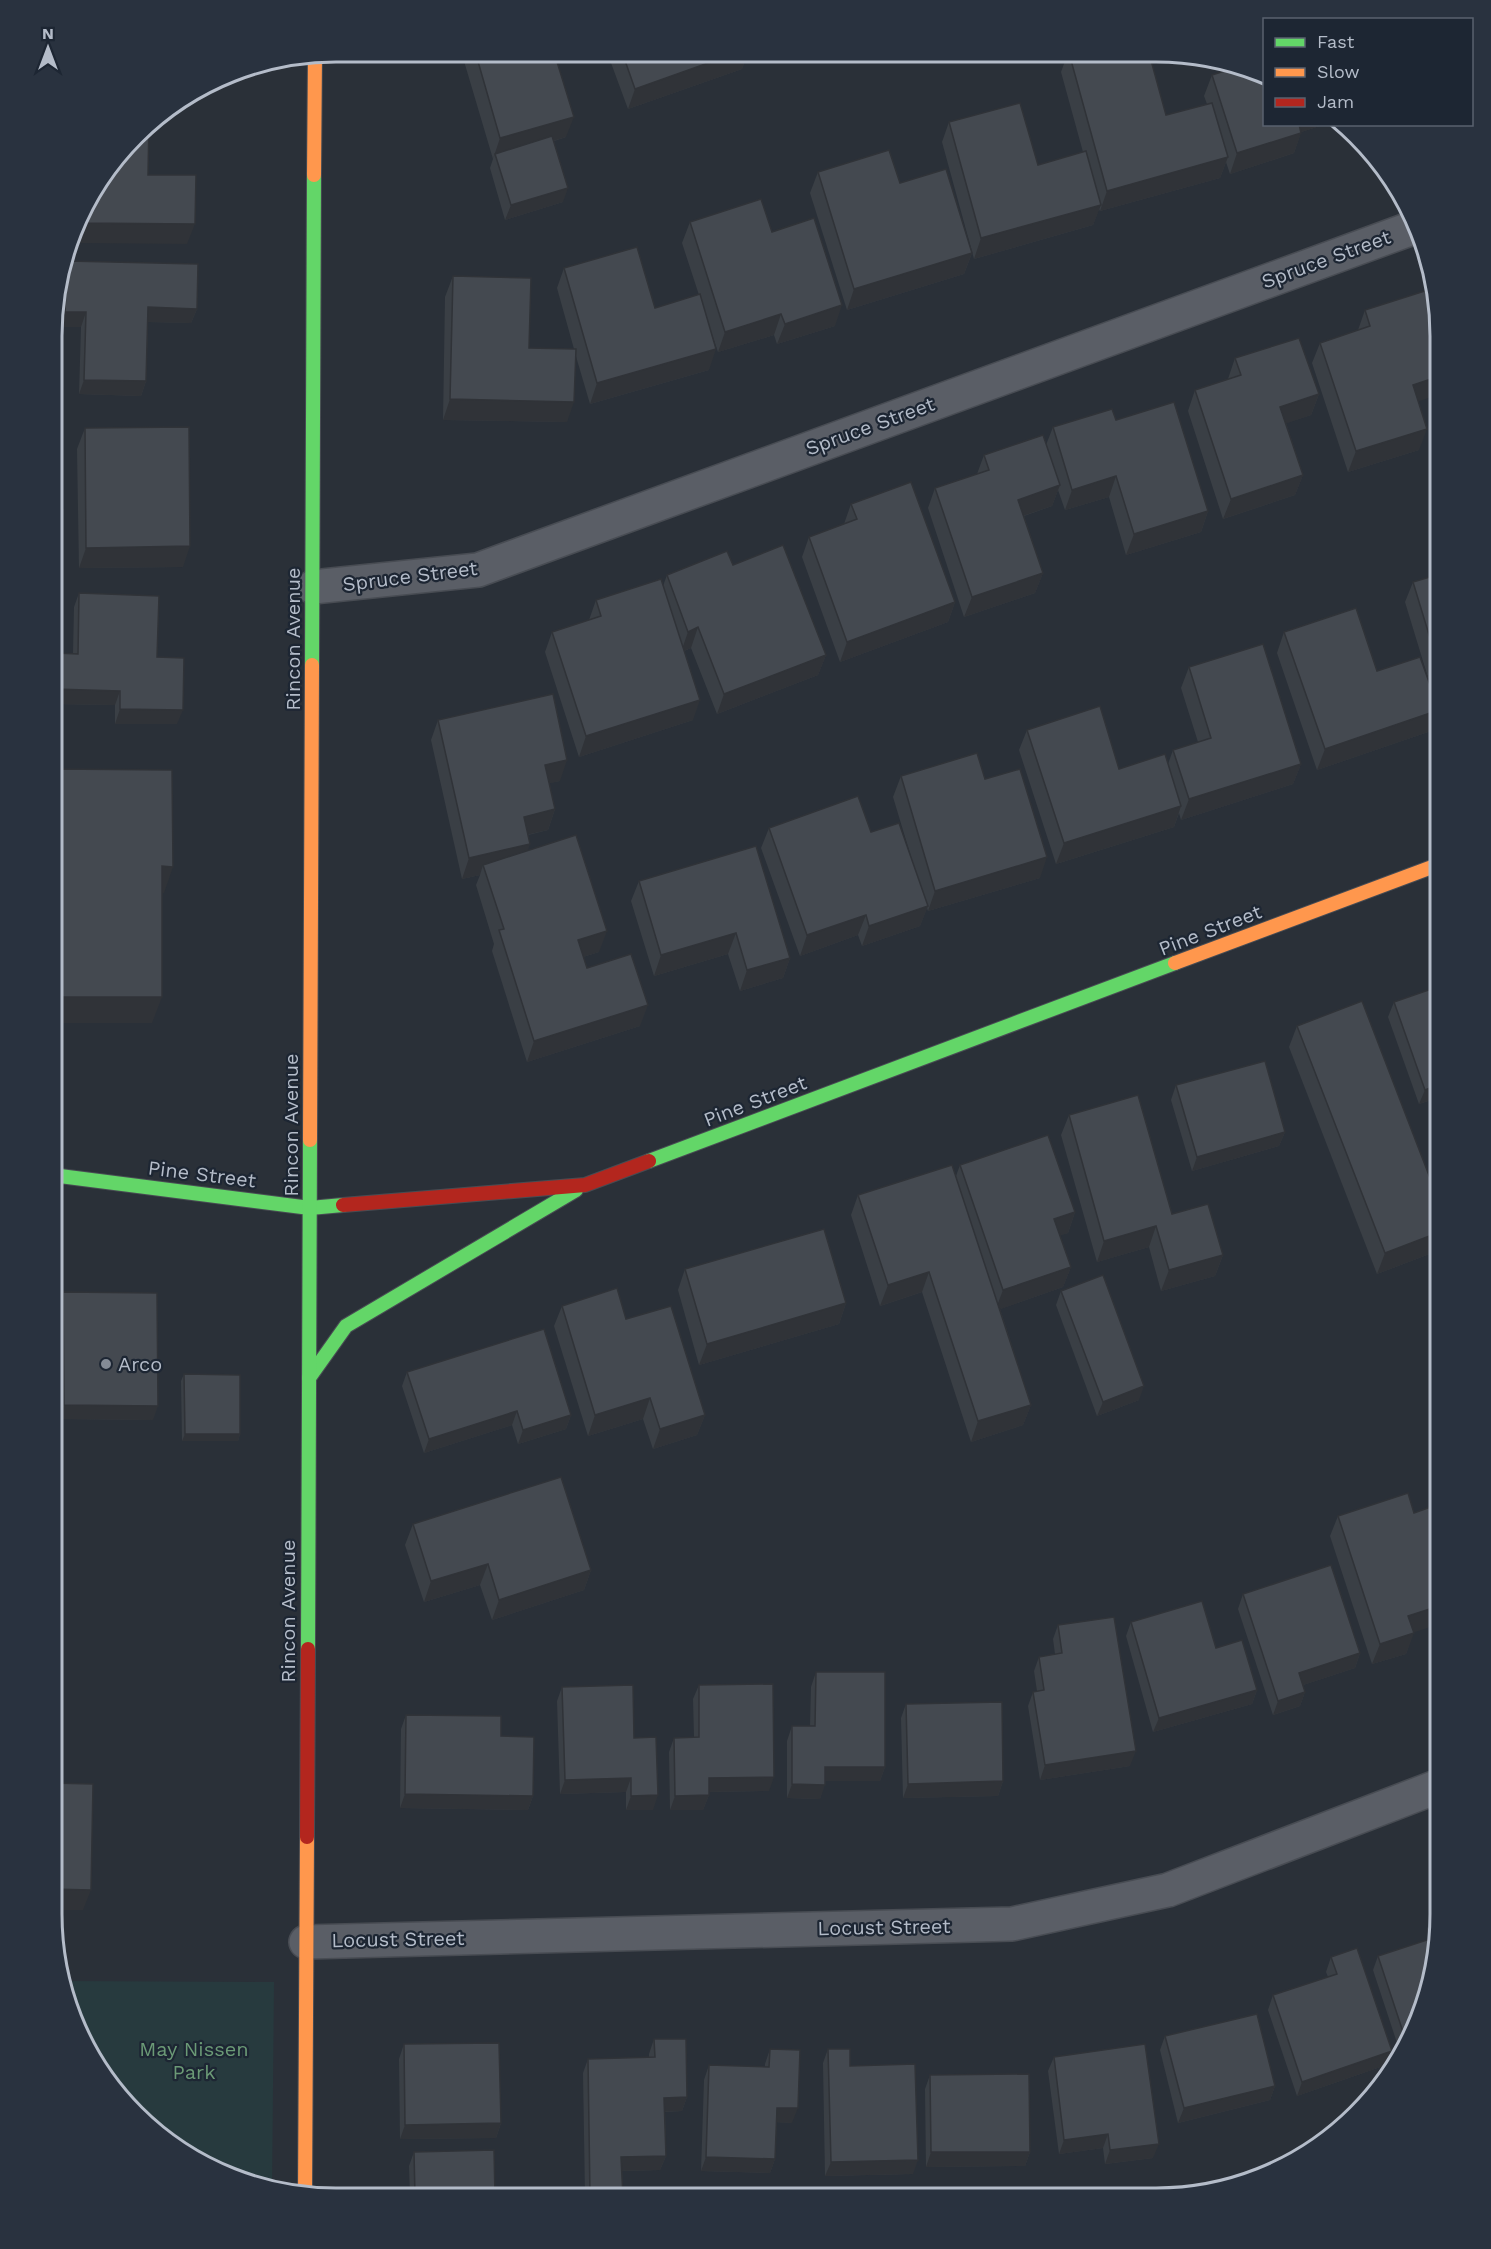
<svg xmlns="http://www.w3.org/2000/svg" width="1491" height="2249" viewBox="0 0 1491 2249" font-family="'Work Sans',sans-serif">
<style>
.green{fill:#273a3e}
.lines{fill:none;stroke-linecap:round;stroke-linejoin:round}
.street-casing{stroke:#484c53;stroke-width:36}
.fast-casing{stroke:#484c53;stroke-width:16}
.slow-casing{stroke:#484c53;stroke-width:16}
.jam-casing{stroke:#484c53;stroke-width:16}
.street{stroke:#5a5e66;stroke-width:33}
.fast{stroke:#63d668;stroke-width:14}
.slow{stroke:#ff974d;stroke-width:14}
.jam{stroke:#b3261e;stroke-width:14}
.wall{fill:#3a3f45}
.shaded-wall{fill:#303338}
.building{fill:#444950;stroke:#303338;stroke-width:1.5}
.poi-dot{fill:#848b96;stroke:#1d2633;stroke-width:2}
.labels{text-anchor:middle;dominant-baseline:central;stroke-width:4.5;stroke-linejoin:round;paint-order:stroke}
.street-label{font-size:20px;fill:#b4bcc9;stroke:#1d2633}
.poi-label{font-size:20px;fill:#b4bcc9;stroke:#1d2633;text-anchor:start}
.park-label{font-size:20px;fill:#6b9a76;stroke:#1d2633}
.rim{fill:none;stroke:#b4bcc9;stroke-width:3}
</style>
<rect width="100%" height="100%" fill="#2a3038"/>
<path class="green" d="M64 1981 274 1982 272 2189 227 2177 162 2139 110 2087 73 2023Z"/>
<g class="lines">
<g class="street-casing">
<g id="street">
<path d="M313 587 478 570 1418 226"/>
<path d="M306 1942 1012 1924 1168 1890 1439 1786"/>
</g>
</g>
<g class="fast-casing">
<g id="fast">
<path d="M312 665 314 175"/>
<path d="M649 1161 1175 963"/>
<path d="M52 1175 310 1208 343 1205"/>
<path d="M309 1378 346 1326 576 1190"/>
<path d="M308 1649 310 1140"/>
</g>
</g>
<g class="slow-casing">
<g id="slow">
<path d="M314 175 315 54"/>
<path d="M1175 963 1440 864"/>
<path d="M310 1140 312 665"/>
<path d="M305 2196 307 1837"/>
</g>
</g>
<g class="jam-casing">
<g id="jam">
<path d="M343 1205 585 1185 649 1161"/>
<path d="M307 1837 308 1649"/>
</g>
</g>
<use href="#street" class="street"/>
<use href="#fast" class="fast"/>
<use href="#slow" class="slow"/>
<use href="#jam" class="jam"/>
</g>
<g class="wall">
<path d="M461 51 581 52 556 59 566 137 554 141 563 202 505 220 490 168 493 159Z"/>
<path d="M607 52H779L751 62 748 52 742 69 628 109Z"/>
<path d="M1068 53H1149L1166 115 1207 104 1204 96 1212 75 1326 124 1301 132 1294 153 1230 174 1226 162 1220 178 1100 211 1099 209 1093 225 974 259 942 142 949 122 1038 165 1083 152 1061 72Z"/>
<path d="M818 172 900 183 972 253 964 274 847 310 810 193Z"/>
<path d="M690 222 772 232 835 326 777 344 774 335 718 352 710 329 709 370 590 404 575 353 567 422 443 420 445 297 453 276 529 348 574 349 557 288 564 268 655 308 699 295 682 243Z"/>
<path d="M67 261 197 309 191 323 148 322 146 381 141 396 79 394 81 327H60L61 275Z"/>
<path d="M1365 310 1418 401 1419 450 1348 472 1312 363 1320 343 1358 330Z"/>
<path d="M1235 358 1319 394 1311 415 1286 423 1303 475 1295 495 1223 519 1188 411 1195 390 1228 379Z"/>
<path d="M1116 420 1208 511 1201 532 1126 555 1109 497 1065 510 1058 490 1052 506 1024 516 1043 573 1035 593 964 617 928 508 935 488 977 474 984 455 1046 445 1053 427Z"/>
<path d="M85 428 183 567 79 568 77 449Z"/>
<path d="M851 504 955 602 948 622 840 662 802 557 809 537 844 524Z"/>
<path d="M733 565 826 655 818 675 717 714 691 648 684 651 693 720 579 757 545 652 552 632 589 620 596 600 663 586 667 575Z"/>
<path d="M1440 574V714L1438 712 1431 731 1317 770 1277 653 1284 632 1433 694 1405 602 1413 582Z"/>
<path d="M79 593 157 657 177 724H115V705L53 704V658L55 653H73L74 607Z"/>
<path d="M1189 667 1301 764 1293 784 1181 820 1179 813 1174 827 1056 864 1019 750 1027 730 1119 769 1168 764 1173 750 1198 742 1181 688Z"/>
<path d="M438 720 560 781 549 783 555 809 548 830 528 835V851L599 952 583 957 587 968 640 1026 527 1062 492 951 494 944 476 885 480 875 462 879 431 740Z"/>
<path d="M901 776 985 779 1040 878 928 911 927 908 920 926 862 946 858 935 800 956 761 848 769 828 871 832 915 870 893 797Z"/>
<path d="M639 881 790 958 783 978 740 991 728 954 654 976 631 901Z"/>
<path d="M1440 986V1097L1419 1104 1388 1017 1394 1002Z"/>
<path d="M1297 1026 1440 1204V1250L1377 1274 1289 1047Z"/>
<path d="M1176 1085 1285 1132 1279 1146 1192 1171 1171 1100Z"/>
<path d="M1069 1115 1172 1214 1223 1255 1215 1276 1161 1291 1149 1247 1097 1262 1061 1135Z"/>
<path d="M960 1165 1075 1212 1068 1233 1060 1235 1071 1267 1063 1287 1000 1309 1031 1405 1023 1425 971 1442 922 1292 880 1306 851 1215 858 1195 956 1176Z"/>
<path d="M685 1269 846 1303 839 1324 699 1365 678 1290Z"/>
<path d="M1061 1291 1139 1400 1097 1416 1056 1305Z"/>
<path d="M63 1292 153 1420 59 1419 58 1306Z"/>
<path d="M562 1306 626 1319 705 1415 697 1435 653 1449 643 1419 588 1436 554 1326Z"/>
<path d="M407 1372 571 1415 566 1429 518 1444 512 1425 424 1453 402 1386Z"/>
<path d="M184 1374 240 1434 238 1441H182L181 1381Z"/>
<path d="M1338 1516 1413 1633 1406 1654 1372 1664 1330 1536Z"/>
<path d="M413 1524 591 1570 584 1590 492 1620 480 1585 424 1602 405 1545Z"/>
<path d="M1243 1594 1360 1653 1355 1668 1303 1685 1305 1692 1300 1706 1273 1715 1238 1609Z"/>
<path d="M1131 1622 1216 1648 1257 1690 1252 1704 1153 1732 1126 1636Z"/>
<path d="M1058 1625 1130 1766 1040 1780 1028 1706 1033 1692 1037 1691 1034 1671 1039 1657 1055 1654 1053 1639Z"/>
<path d="M816 1672 885 1767 880 1781H825L820 1799 787 1798V1741L792 1726H810L811 1687Z"/>
<path d="M699 1685 769 1791 709 1792V1795L703 1810H670L669 1752 674 1738 694 1737 693 1699Z"/>
<path d="M562 1687 634 1738 653 1810H626V1792L560 1794 557 1701Z"/>
<path d="M906 1704 1003 1781 998 1796 903 1798 901 1718Z"/>
<path d="M406 1715 501 1736 533 1796 528 1810 400 1808 401 1729Z"/>
<path d="M1432 1915 1439 1933 1425 2006 1400 2052 1373 1970 1378 1956 1430 1939 1427 1929Z"/>
<path d="M1331 1957 1386 2065 1297 2096 1268 2010 1273 1995 1328 1977 1326 1972Z"/>
<path d="M1165 2036 1275 2086 1270 2100 1178 2123 1160 2050Z"/>
<path d="M654 2039 687 2097 682 2111 665 2112 666 2156 660 2170 622 2171 623 2197 585 2196 583 2073 588 2059 649 2057V2054Z"/>
<path d="M404 2044 501 2123 496 2138 400 2139 399 2059Z"/>
<path d="M770 2049 792 2123 776 2122 775 2159 770 2173 701 2171 704 2080 709 2065 765 2067V2064Z"/>
<path d="M828 2049 850 2066 913 2174 825 2176 823 2063Z"/>
<path d="M1054 2057 1153 2158 1105 2164 1103 2148 1059 2154 1048 2071Z"/>
<path d="M930 2075 1030 2152 1025 2166 926 2167 925 2089Z"/>
<path d="M414 2152 495 2196H410L409 2166Z"/>
</g>
<g class="shaded-wall">
<path d="M548 52H581L544 63Z"/>
<path d="M739 52H748L742 69 628 109 635 89Z"/>
<path d="M754 52H779L751 62Z"/>
<path d="M574 117 566 137 496 158 495 154 493 159 500 138Z"/>
<path d="M1293 124H1326L1289 136Z"/>
<path d="M1301 133 1294 153 1230 174 1237 153Z"/>
<path d="M1228 157 1220 178 1100 211 1107 191Z"/>
<path d="M568 188 563 202 505 220 511 205Z"/>
<path d="M1101 205 1093 225 974 259 981 238Z"/>
<path d="M79 223 195 224 187 244 72 243Z"/>
<path d="M972 253 964 274 847 310 854 289Z"/>
<path d="M842 305 835 326 777 344 785 324Z"/>
<path d="M148 307 197 309 191 323 143 322Z"/>
<path d="M65 312H86L81 327H60Z"/>
<path d="M781 314 774 335 718 352 725 332Z"/>
<path d="M716 349 709 370 590 404 597 383Z"/>
<path d="M1440 376V394L1405 406 1413 385Z"/>
<path d="M84 380 146 381 141 396 79 394Z"/>
<path d="M1319 394 1311 415 1273 428 1280 407Z"/>
<path d="M450 399 574 402 567 422 443 420Z"/>
<path d="M1427 429 1419 450 1348 472 1356 451Z"/>
<path d="M1303 475 1295 495 1223 519 1231 499Z"/>
<path d="M1116 476 1109 497 1065 510 1072 490Z"/>
<path d="M1060 485 1052 506 1011 520 1018 500Z"/>
<path d="M1208 511 1201 532 1126 555 1134 534Z"/>
<path d="M190 546 183 567 79 568 86 548Z"/>
<path d="M1043 573 1035 593 964 617 972 597Z"/>
<path d="M955 602 948 622 840 662 847 642Z"/>
<path d="M698 627 691 648 681 652 688 632Z"/>
<path d="M826 655 818 675 717 714 724 694Z"/>
<path d="M54 689 120 691 115 705 53 704V692Z"/>
<path d="M700 700 693 720 579 757 586 736Z"/>
<path d="M120 709 183 710 177 724H115Z"/>
<path d="M1439 710 1431 731 1317 770 1325 749Z"/>
<path d="M567 760 560 781 538 786 545 765Z"/>
<path d="M1301 764 1293 784 1181 820 1189 799Z"/>
<path d="M1181 806 1174 827 1056 864 1064 843Z"/>
<path d="M555 809 548 830 517 837 524 817Z"/>
<path d="M530 844 523 865H483L480 875 462 879 469 858Z"/>
<path d="M1047 857 1040 878 928 911 935 891Z"/>
<path d="M162 866 173 867 164 893 152 892Z"/>
<path d="M928 906 920 926 862 946 869 926Z"/>
<path d="M866 915 858 935 800 956 807 935Z"/>
<path d="M607 931 599 952 570 961 578 940Z"/>
<path d="M736 933 728 954 654 976 661 955Z"/>
<path d="M790 958 783 978 740 991 747 970Z"/>
<path d="M52 997H162L152 1023H52Z"/>
<path d="M648 1005 640 1026 527 1062 534 1041Z"/>
<path d="M1440 1084V1097L1419 1104 1425 1090Z"/>
<path d="M1285 1132 1279 1146 1192 1171 1197 1157Z"/>
<path d="M1075 1212 1068 1233 1047 1240 1054 1219Z"/>
<path d="M1156 1226 1149 1247 1097 1262 1104 1241Z"/>
<path d="M1440 1232V1250L1377 1274 1385 1253Z"/>
<path d="M1223 1255 1215 1276 1161 1291 1169 1270Z"/>
<path d="M1071 1267 1063 1287 995 1311 1003 1290Z"/>
<path d="M929 1272 922 1292 880 1306 888 1285Z"/>
<path d="M846 1303 839 1324 699 1365 707 1344Z"/>
<path d="M1144 1386 1139 1400 1097 1416 1103 1402Z"/>
<path d="M650 1398 643 1419 588 1436 595 1415Z"/>
<path d="M64 1405 158 1406 153 1420 59 1419Z"/>
<path d="M1031 1405 1023 1425 971 1442 978 1421Z"/>
<path d="M517 1411 512 1425 424 1453 429 1439Z"/>
<path d="M571 1415 566 1429 518 1444 523 1430Z"/>
<path d="M705 1415 697 1435 653 1449 660 1429Z"/>
<path d="M185 1434H240L238 1441H182Z"/>
<path d="M488 1564 480 1585 424 1602 431 1581Z"/>
<path d="M591 1570 584 1590 492 1620 499 1600Z"/>
<path d="M1439 1606V1624L1400 1637 1408 1616Z"/>
<path d="M1414 1633 1406 1654 1372 1664 1380 1644Z"/>
<path d="M1360 1653 1355 1668 1294 1688 1299 1673Z"/>
<path d="M1257 1690 1252 1704 1153 1732 1159 1718Z"/>
<path d="M1305 1692 1300 1706 1273 1715 1278 1701Z"/>
<path d="M1136 1751 1130 1766 1040 1780 1045 1765Z"/>
<path d="M825 1767H885L880 1781H820Z"/>
<path d="M774 1777 769 1791 703 1792 709 1778Z"/>
<path d="M631 1778 626 1792 560 1794 565 1780Z"/>
<path d="M1003 1781 998 1796 903 1798 908 1784Z"/>
<path d="M792 1784 825 1785 820 1799 787 1798Z"/>
<path d="M405 1794 533 1796 528 1810 400 1808Z"/>
<path d="M658 1795 653 1810H626L631 1796Z"/>
<path d="M709 1795 703 1810H670L675 1796Z"/>
<path d="M51 1889 91 1890 83 1910H51Z"/>
<path d="M1392 2051 1386 2065 1297 2096 1302 2082Z"/>
<path d="M1275 2086 1270 2100 1178 2123 1184 2108Z"/>
<path d="M687 2097 682 2111 659 2112 664 2098Z"/>
<path d="M777 2108H798L792 2123 771 2122Z"/>
<path d="M501 2123 496 2138 400 2139 405 2125Z"/>
<path d="M1108 2134 1103 2148 1059 2154 1064 2140Z"/>
<path d="M1159 2144 1153 2158 1105 2164 1110 2150Z"/>
<path d="M931 2152H1030L1025 2166 926 2167Z"/>
<path d="M666 2156 660 2170 616 2171 621 2157Z"/>
<path d="M706 2157 775 2159 770 2173 701 2171Z"/>
<path d="M918 2160 913 2174 825 2176 831 2162Z"/>
</g>
<g class="building">
<path d="M475 51 554 52 574 117 500 138Z"/>
<path d="M622 52H739L635 89Z"/>
<path d="M1069 53H1149L1166 115 1212 103 1228 157 1107 191Z"/>
<path d="M1240 66 1264 73V124H1299L1301 133 1237 153 1212 75Z"/>
<path d="M1020 103 1038 165 1086 151 1101 205 981 238 949 122Z"/>
<path d="M149 121 148 175H196L195 224 79 223 89 193Z"/>
<path d="M552 136 568 188 511 205 495 154Z"/>
<path d="M889 150 900 183 946 169 972 253 854 289 818 172Z"/>
<path d="M761 199 772 232 814 218 842 305 785 324 781 314 725 332 690 222Z"/>
<path d="M637 247 655 308 700 294 716 349 597 383 564 268Z"/>
<path d="M67 261 198 264 197 309 148 307 146 381 84 380 86 312H65Z"/>
<path d="M453 276 531 278 529 348 576 349 574 402 450 399Z"/>
<path d="M1431 289 1440 335V376L1413 385 1427 429 1356 451 1320 343 1370 326 1365 310Z"/>
<path d="M1299 338 1319 394 1280 407 1303 475 1231 499 1195 390 1241 375 1235 358Z"/>
<path d="M1174 402 1208 511 1134 534 1116 476 1072 490 1053 427 1112 409 1116 420Z"/>
<path d="M189 427 190 546 86 548 85 428Z"/>
<path d="M1043 435 1060 485 1018 500 1043 573 972 597 935 488 989 470 984 455Z"/>
<path d="M911 482 955 602 847 642 809 537 857 519 851 504Z"/>
<path d="M783 545 826 655 724 694 698 627 688 632 667 575 727 551 733 565Z"/>
<path d="M1440 574V671L1413 582Z"/>
<path d="M661 579 700 700 586 736 552 632 601 616 596 600Z"/>
<path d="M79 593 159 596 157 657 184 658 183 710 120 709V691L54 689 55 653 78 654Z"/>
<path d="M1356 608 1377 671 1420 657 1439 710 1325 749 1284 632Z"/>
<path d="M1263 644 1301 764 1189 799 1173 750 1211 738 1189 667Z"/>
<path d="M553 694 567 760 545 765 555 809 524 817 530 844 469 858 438 720Z"/>
<path d="M1100 706 1119 769 1165 754 1181 806 1064 843 1027 730Z"/>
<path d="M977 753 985 779 1020 769 1047 857 935 891 901 776Z"/>
<path d="M53 769 172 770 173 867 162 866V997H52Z"/>
<path d="M858 796 871 832 899 823 928 906 869 926 866 915 807 935 769 828Z"/>
<path d="M576 835 607 931 578 940 587 968 631 954 648 1005 534 1041 499 930 504 929 483 865Z"/>
<path d="M756 846 790 958 747 970 736 933 661 955 639 881Z"/>
<path d="M1440 986V1084L1425 1090 1394 1002Z"/>
<path d="M1362 1001 1440 1204V1232L1385 1253 1297 1026Z"/>
<path d="M1265 1061 1285 1132 1197 1157 1176 1085Z"/>
<path d="M1138 1095 1172 1214 1208 1204 1223 1255 1169 1270 1156 1226 1104 1241 1069 1115Z"/>
<path d="M1048 1135 1075 1212 1054 1219 1071 1267 1003 1290 960 1165Z"/>
<path d="M952 1165 1031 1405 978 1421 929 1272 888 1285 858 1195Z"/>
<path d="M824 1229 846 1303 707 1344 685 1269Z"/>
<path d="M1103 1275 1144 1386 1103 1402 1061 1291Z"/>
<path d="M617 1288 626 1319 671 1306 705 1415 660 1429 650 1398 595 1415 562 1306Z"/>
<path d="M63 1292 157 1293 158 1406 64 1405Z"/>
<path d="M544 1329 571 1415 523 1430 517 1411 429 1439 407 1372Z"/>
<path d="M184 1374 240 1375V1434H185Z"/>
<path d="M561 1477 591 1570 499 1600 488 1564 431 1581 413 1524Z"/>
<path d="M1408 1493 1414 1513 1439 1504 1440 1507 1439 1606 1408 1616 1414 1633 1380 1644 1338 1516Z"/>
<path d="M1331 1565 1360 1653 1299 1673 1305 1692 1278 1701 1243 1594Z"/>
<path d="M1202 1601 1216 1648 1242 1640 1257 1690 1159 1718 1131 1622Z"/>
<path d="M1114 1617 1136 1751 1045 1765 1033 1692 1044 1690 1039 1657 1062 1653 1058 1625Z"/>
<path d="M816 1672H885V1767H825V1785L792 1784V1726H815Z"/>
<path d="M773 1684 774 1777 709 1778V1795L675 1796 674 1738 699 1737V1685Z"/>
<path d="M633 1685 634 1738 656 1737 658 1795 631 1796V1778L565 1780 562 1687Z"/>
<path d="M1002 1702 1003 1781 908 1784 906 1704Z"/>
<path d="M406 1715 501 1716V1736L534 1737 533 1796 405 1794Z"/>
<path d="M51 1783 93 1784 91 1890 51 1889Z"/>
<path d="M1439 1912V1935L1432 1915Z"/>
<path d="M1439 1936 1425 2006 1406 2041 1378 1956Z"/>
<path d="M1357 1948 1392 2051 1302 2082 1273 1995 1337 1974 1331 1957Z"/>
<path d="M1257 2014 1275 2086 1184 2108 1165 2036Z"/>
<path d="M654 2039H686L687 2097 664 2098 666 2156 621 2157 623 2197 590 2196 588 2059 655 2057Z"/>
<path d="M499 2043 501 2123 405 2125 404 2044Z"/>
<path d="M1145 2044 1159 2144 1110 2150 1108 2134 1064 2140 1054 2057Z"/>
<path d="M770 2049 800 2050 798 2108H777L775 2159 706 2157 709 2065 769 2067Z"/>
<path d="M828 2049H850V2066L915 2064 918 2160 831 2162Z"/>
<path d="M1029 2074 1030 2152H931L930 2075Z"/>
<path d="M494 2150 495 2196H415L414 2152Z"/>
</g>
<circle class="poi-dot" cx="106" cy="1364" r="6"/>
<g class="labels">
<g class="street-label">
<text transform="translate(1326 259) rotate(-20)">Spruce Street</text>
<text transform="translate(870 426) rotate(-20)">Spruce Street</text>
<text transform="translate(410 576) rotate(-7)">Spruce Street</text>
<text transform="translate(293 639) rotate(-90)">Rincon Avenue</text>
<text transform="translate(1210 930) rotate(-21)">Pine Street</text>
<text transform="translate(755 1101) rotate(-21)">Pine Street</text>
<text transform="translate(291 1125) rotate(-90)">Rincon Avenue</text>
<text transform="translate(202 1174) rotate(7)">Pine Street</text>
<text transform="translate(288 1611) rotate(-90)">Rincon Avenue</text>
<text transform="translate(884 1927) rotate(-1)">Locust Street</text>
<text transform="translate(398 1939) rotate(-1)">Locust Street</text>
</g>
<g class="poi-label">
<text x="118" y="1364">Arco</text>
</g>
<g class="park-label">
<text x="194" y="2049">May Nissen<tspan x="194" dy="23">Park</tspan></text>
</g>
</g>
<path d="M0 0H1491V2249H0ZM336 62H1156A274 274 0 0 1 1430 336V1914A274 274 0 0 1 1156 2188H336A274 274 0 0 1 62 1914V336A274 274 0 0 1 336 62Z" fill="#29323f" fill-rule="evenodd"/>
<path class="rim" d="M336 62H1156A274 274 0 0 1 1430 336V1914A274 274 0 0 1 1156 2188H336A274 274 0 0 1 62 1914V336A274 274 0 0 1 336 62Z"/>
<rect x="1263" y="18" width="210" height="108" fill="#1d2633" stroke="#59626f" stroke-width="1.5"/>
<rect x="1275" y="38" width="30" height="9" fill="#63d668" stroke="#59626f" stroke-width="1.5"/>
<text x="1317" y="48" font-size="18" fill="#b4bcc9">Fast</text>
<rect x="1275" y="68" width="30" height="9" fill="#ff974d" stroke="#59626f" stroke-width="1.5"/>
<text x="1317" y="78" font-size="18" fill="#b4bcc9">Slow</text>
<rect x="1275" y="98" width="30" height="9" fill="#b3261e" stroke="#59626f" stroke-width="1.5"/>
<text x="1317" y="108" font-size="18" fill="#b4bcc9">Jam</text>
<g transform="translate(48 48)" stroke="#1d2633" stroke-width="4.5" paint-order="stroke">
<path d="M0-4.5L10 22L0 15L-10 22Z" fill="#b4bcc9"/>
<text y="-9" font-size="16" font-weight="bold" text-anchor="middle" fill="#b4bcc9">N</text>
</g>
</svg>
